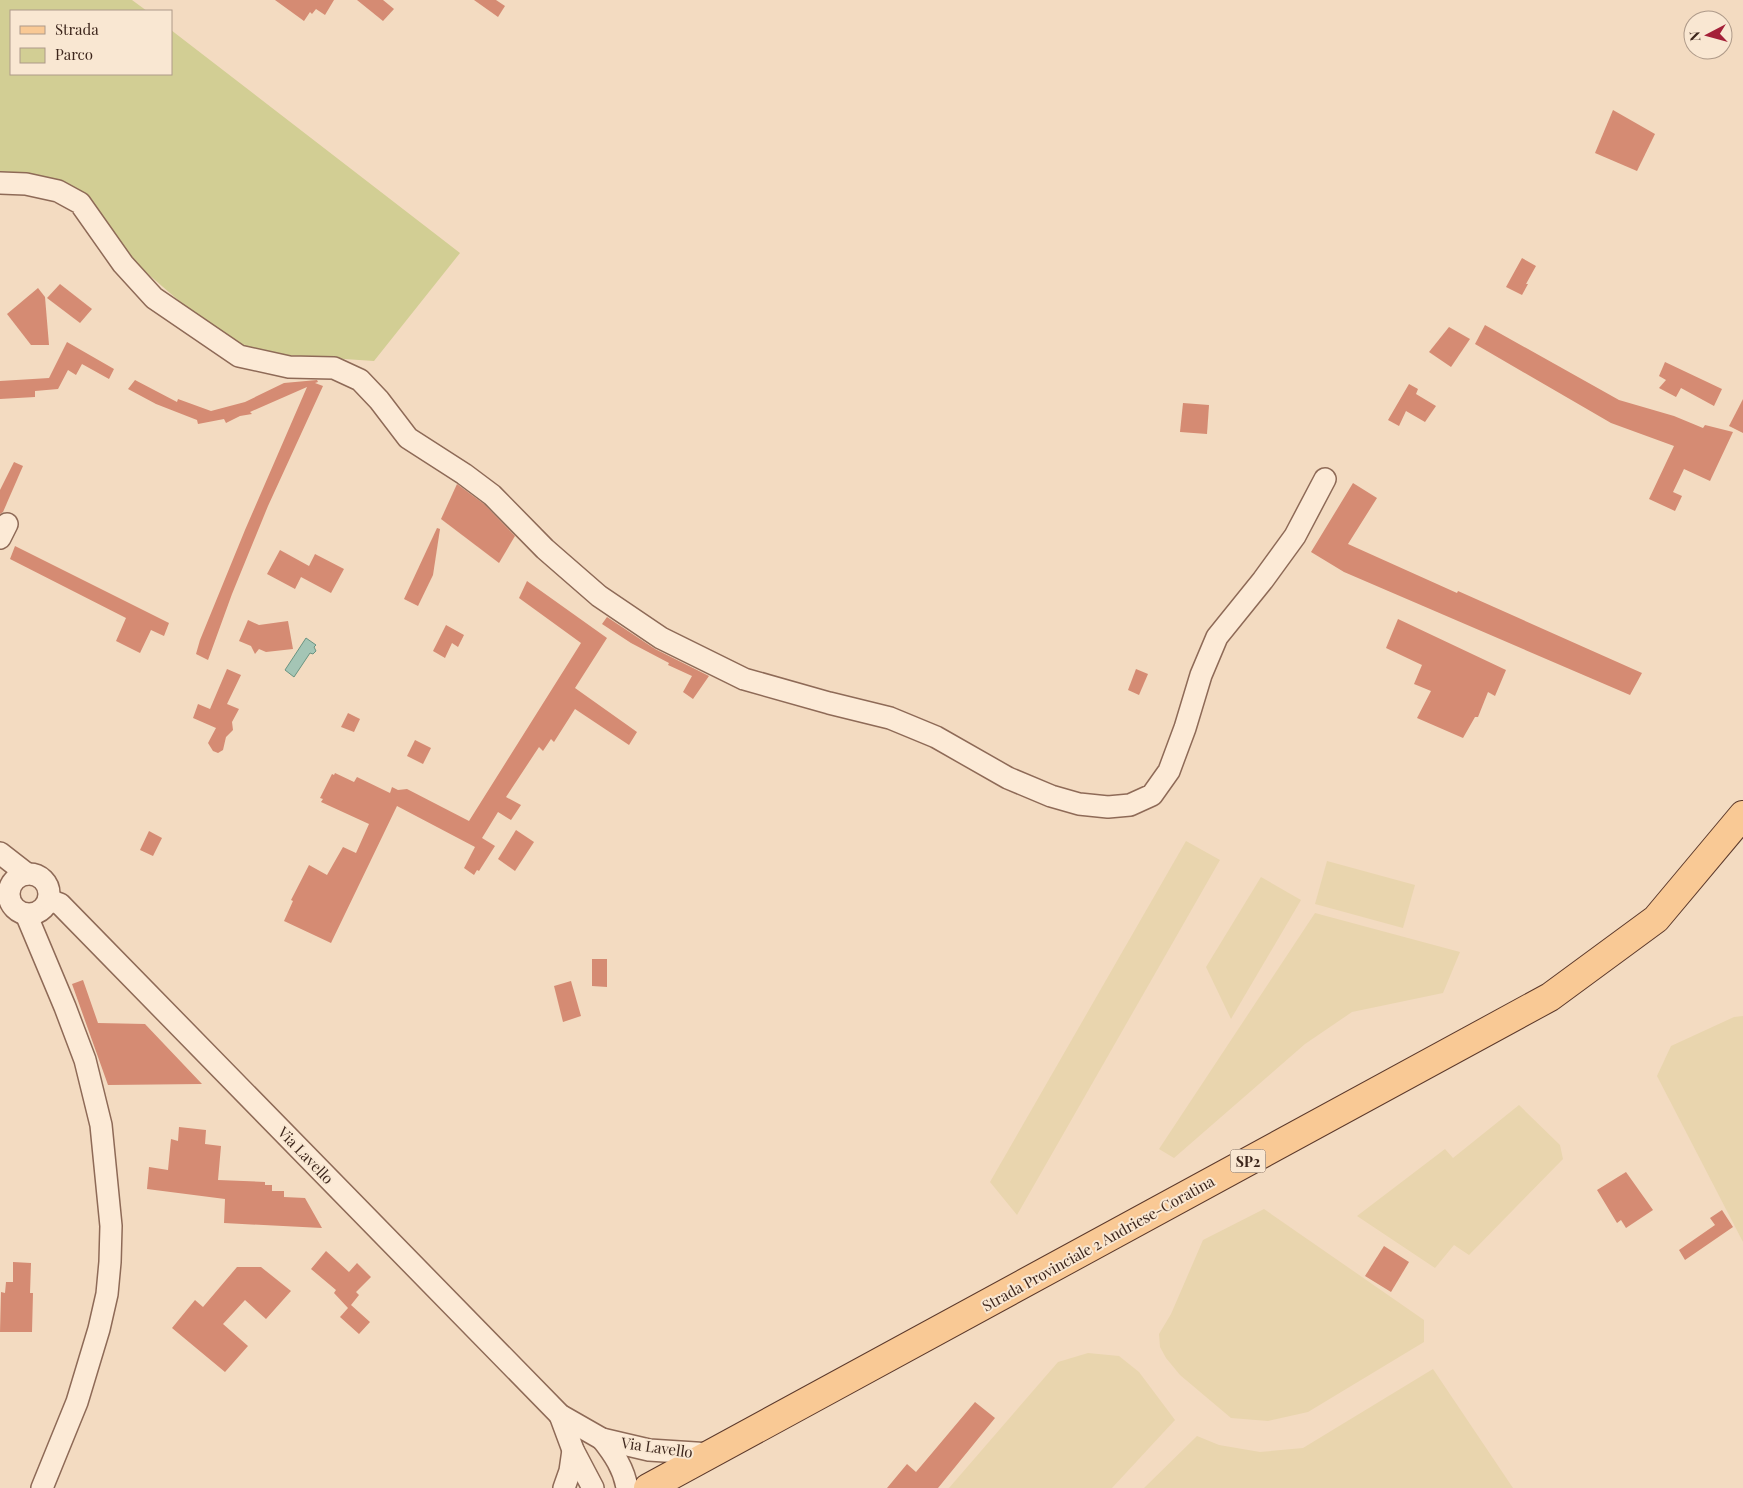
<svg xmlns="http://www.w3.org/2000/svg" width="1743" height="1488" viewBox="0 0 1743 1488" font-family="'Playfair Display',serif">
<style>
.farmland{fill:#e9d5ae}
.green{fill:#d2ce94}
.water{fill:#a4c5b5;stroke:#6a9482}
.building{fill:#d58b73}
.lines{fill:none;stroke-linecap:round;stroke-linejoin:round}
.minor-casing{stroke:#8e6a57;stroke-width:24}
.major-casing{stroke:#5c392b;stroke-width:30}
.minor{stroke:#fcead6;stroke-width:21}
.major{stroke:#f9c995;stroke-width:28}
.labels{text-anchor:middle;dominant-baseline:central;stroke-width:4;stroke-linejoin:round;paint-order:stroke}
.shield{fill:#f9e7d2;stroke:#756053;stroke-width:1}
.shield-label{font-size:14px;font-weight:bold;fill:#3d261c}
.street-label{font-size:15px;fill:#3d261c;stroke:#f9e7d2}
</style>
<rect width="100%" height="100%" fill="#f3dbc1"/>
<g class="farmland">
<path d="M1186 841 1220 860 1017 1215 990 1182Z"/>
<path d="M1327 861 1415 885 1403 928 1315 904Z"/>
<path d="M1261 877 1301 900 1231 1019 1206 967Z"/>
<path d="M1315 913 1460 952 1443 993 1352 1012 1305 1044 1174 1158 1159 1149Z"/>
<path d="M1743 1016V1242L1657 1076 1671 1046 1734 1017Z"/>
<path d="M1519 1105 1560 1145 1563 1159 1469 1255 1454 1245 1435 1268 1357 1216 1445 1149 1453 1158Z"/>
<path d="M1264 1209 1424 1320V1342L1308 1412 1268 1421 1231 1418 1180 1375 1166 1358 1160 1347 1159 1334 1171 1314 1203 1240Z"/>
<path d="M1088 1353 1119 1356 1139 1372 1175 1420 1112 1488H949L1058 1362Z"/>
<path d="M1433 1369 1513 1488H1144L1197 1436 1219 1445 1260 1452 1303 1448Z"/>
</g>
<path class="green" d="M0 0H132L147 11H11V74H171V30L460 253 374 361 255 353 222 338 126 255 69 185 0 177Z"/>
<path class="water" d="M306 638 316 645 314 647 316 651 313 654 310 653 294 677 285 670Z"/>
<g class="building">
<path d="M275 0H334L325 15 316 9 312 14 310 12 304 21Z"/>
<path d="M357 0H383L394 9 383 21Z"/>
<path d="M474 0H496L505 6 498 17Z"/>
<path d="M1613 110 1655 134 1637 171 1595 153Z"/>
<path d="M1522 258 1536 266 1526 284H1528L1522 295 1506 287Z"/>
<path d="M60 284 92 309 80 323 47 298Z"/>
<path d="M38 288 45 297 49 345H31L7 314Z"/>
<path d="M1485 325 1619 400 1674 416 1703 428 1705 425 1733 432 1710 481 1684 469 1673 492 1682 496 1675 511 1649 499 1674 446 1611 423 1475 344Z"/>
<path d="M1449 327 1470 339 1451 367 1429 352Z"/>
<path d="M67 342 114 369 109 379 82 364 76 375 68 370 58 389 35 391V397L0 399V381L49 378Z"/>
<path d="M1665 362 1722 389 1714 406 1681 388 1676 397 1659 388 1666 380 1659 376Z"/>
<path d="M135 380 177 402 178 399 211 411 245 402 284 383 317 380 318 382 315 383 323 386 268 506 232 594 208 660 196 654 200 640 245 530 307 387 250 412 252 414 240 416 226 423 224 419 198 424 197 420 156 404 128 389Z"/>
<path d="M1409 384 1418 389 1416 394 1436 406 1425 422 1406 411 1399 426 1388 420Z"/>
<path d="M1743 399V433L1729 426Z"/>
<path d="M1183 403 1209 405 1207 434 1180 432Z"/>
<path d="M14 462 23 466 3 512 0 514V490Z"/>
<path d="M1353 483 1377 498 1348 544 1457 593 1458 591 1642 673 1630 695 1344 572 1311 552Z"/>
<path d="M457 484 484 504 515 536 499 563 441 519Z"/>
<path d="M437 528 440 529 433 575 418 606 404 599Z"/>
<path d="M15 546 169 623 164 636 151 630 140 653 116 641 126 618 10 559Z"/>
<path d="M280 550 309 566 315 554 344 569 331 593 301 577 295 589 267 574Z"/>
<path d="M527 581 607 638 575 688 637 732 629 745 575 709 554 742 551 739 543 751 539 747 506 797 521 805 511 820 498 812 482 838 495 846 479 871 477 870 474 875 464 868 475 847 397 806 331 943 284 921 293 901 291 900 309 865 327 875 343 847 356 853 369 824 321 802 323 799 320 798 332 774 334 775 335 773 354 782 357 777 390 793 392 787 398 790 407 789 469 821 581 643 519 598Z"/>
<path d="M607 617 655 649 709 676 693 699 683 692 692 676 668 665 669 663 631 643 602 624Z"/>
<path d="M1398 619 1506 670 1495 696 1488 692 1478 717H1475L1463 738 1417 718 1431 691 1414 684 1422 665 1386 648Z"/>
<path d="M248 620 259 625 288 621 293 649 266 652 259 649 255 654 251 646 239 641Z"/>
<path d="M446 625 464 635 458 647 452 643 445 658 433 651Z"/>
<path d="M227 669 241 675 227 704 239 709 232 722 233 730 226 737 223 750 218 753 213 751 208 743 216 728 193 718 198 704 210 709Z"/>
<path d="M1136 669 1148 674 1139 695 1128 690Z"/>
<path d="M348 713 360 719 354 732 341 727Z"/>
<path d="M415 740 431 748 423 764 407 756Z"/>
<path d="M516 830 534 842 515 871 498 859Z"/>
<path d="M149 831 162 838 153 856 140 850Z"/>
<path d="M592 959H607V987L592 986Z"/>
<path d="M83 980 98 1023 145 1024 202 1084 108 1085 72 984Z"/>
<path d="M571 981 581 1016 563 1022 554 986Z"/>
<path d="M179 1127 206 1130 205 1144 221 1146 218 1180 265 1182V1185H272V1191H284V1197L305 1198 322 1228 224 1223 225 1199 147 1189 149 1167 168 1170 171 1139 178 1141Z"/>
<path d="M1626 1172 1653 1210 1626 1228 1621 1220 1617 1223 1597 1190Z"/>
<path d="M1722 1210 1733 1227 1685 1260 1679 1250 1715 1225 1710 1218Z"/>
<path d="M1384 1246 1409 1262 1391 1292 1365 1276Z"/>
<path d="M326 1251 349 1272 357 1263 371 1277 356 1292 359 1295 351 1305 370 1322 359 1334 340 1317 348 1308 334 1293 336 1290 311 1269Z"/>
<path d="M13 1262 31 1263 30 1293H33L32 1332H0L1 1292 5 1293 6 1282H13Z"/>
<path d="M237 1267H261L291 1291 266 1319 245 1300 223 1324 248 1346 225 1372 172 1328 195 1300 203 1307Z"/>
<path d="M975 1402 995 1418 938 1488H887L907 1464 916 1472Z"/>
</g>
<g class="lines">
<g class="minor-casing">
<g id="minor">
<path d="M0 183 26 184 58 191 80 203 123 264 154 298 239 356 289 367 334 368 360 380 379 400 408 438 464 474 492 495 545 549 599 596 661 638 744 679 829 703 890 718 936 737 1008 778 1051 796 1079 804 1108 807 1130 805 1152 795 1169 771 1185 728 1201 675 1217 637 1263 580 1295 536 1325 479"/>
<path d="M0 538 7 524"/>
<path d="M0 853 27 874"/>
<circle cx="29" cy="894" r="20"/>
<path d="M49 900 60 904 560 1415 602 1439 649 1450 711 1454"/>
<path d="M26 914 65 1007 85 1060 101 1125 111 1226 110 1262 107 1294 99 1329 77 1402 42 1488"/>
<path d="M560 1415 573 1450 593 1488"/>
<path d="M602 1439C614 1454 624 1469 627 1488"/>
<path d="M564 1488 570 1471 573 1450"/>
</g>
</g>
<g class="major-casing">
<path id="major" d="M648 1488 1550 997 1656 919 1743 815"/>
</g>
<use href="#minor" class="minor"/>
<use href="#major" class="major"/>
</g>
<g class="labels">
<rect class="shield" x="1230.5" y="1149.5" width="35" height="23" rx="4"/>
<g class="shield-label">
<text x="1248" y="1161">SP2</text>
</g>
<g class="street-label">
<text transform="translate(306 1155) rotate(46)">Via Lavello</text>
<text transform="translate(1098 1243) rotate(-29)">Strada Provinciale 2 Andriese-Coratina</text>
<text transform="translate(657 1447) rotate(8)">Via Lavello</text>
</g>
</g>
<rect x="10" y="10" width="162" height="65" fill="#f9e7d2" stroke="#ae9a89"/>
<rect x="20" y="26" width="25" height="8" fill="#f9c995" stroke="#ae9a89"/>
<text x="55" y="35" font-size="15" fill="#3d261c">Strada</text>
<rect x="20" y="48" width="25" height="15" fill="#d2ce94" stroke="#ae9a89"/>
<text x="55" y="60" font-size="15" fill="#3d261c">Parco</text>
<g transform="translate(1708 35) rotate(264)"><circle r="24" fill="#f9e7d2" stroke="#ae9a89"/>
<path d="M0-4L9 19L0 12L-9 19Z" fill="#a42038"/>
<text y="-8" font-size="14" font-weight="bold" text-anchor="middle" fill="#3d261c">N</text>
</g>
</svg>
